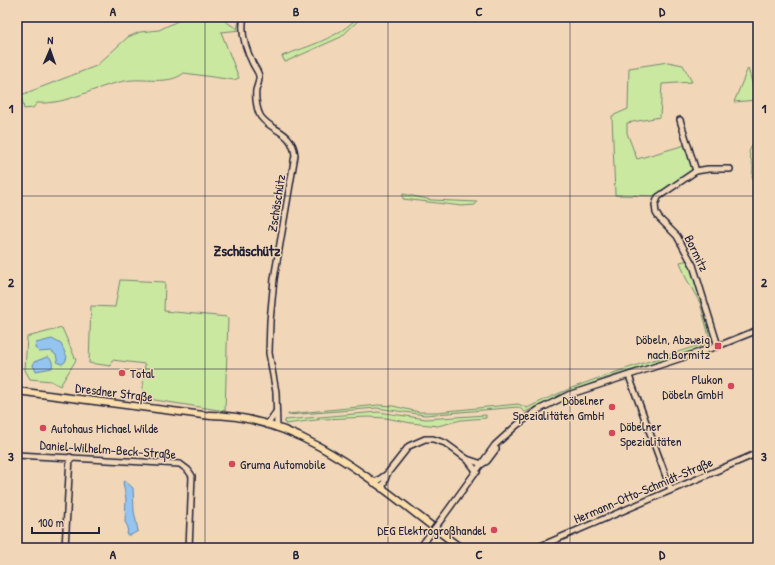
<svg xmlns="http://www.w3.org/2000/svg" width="775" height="565" viewBox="0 0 775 565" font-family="'Patrick Hand',sans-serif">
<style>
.green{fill:#cae8a0;stroke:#76856e}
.water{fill:#94c5f0;stroke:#6684a8}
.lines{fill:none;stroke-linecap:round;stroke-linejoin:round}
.minor-casing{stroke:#22223b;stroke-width:8}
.major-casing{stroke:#22223b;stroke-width:9}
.minor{stroke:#f1d7b8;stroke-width:5}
.major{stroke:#fbddab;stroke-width:6}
.minor-bridge-casing{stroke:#22223b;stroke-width:8;stroke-linecap:butt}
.minor-bridge{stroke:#f1d7b8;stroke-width:5}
.grid{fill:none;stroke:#22223b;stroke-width:1;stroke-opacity:0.55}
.poi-dot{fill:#d1495b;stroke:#f1d7b8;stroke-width:1.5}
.labels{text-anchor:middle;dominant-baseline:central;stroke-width:3;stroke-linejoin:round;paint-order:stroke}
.street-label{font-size:13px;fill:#22223b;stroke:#f1d7b8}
.poi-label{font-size:13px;fill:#22223b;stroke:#f1d7b8;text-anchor:end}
.quarter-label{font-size:15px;font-weight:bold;fill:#22223b;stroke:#f1d7b8}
.neatline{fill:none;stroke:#22223b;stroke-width:1.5}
.grid-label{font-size:13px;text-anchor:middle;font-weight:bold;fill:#22223b}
</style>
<rect width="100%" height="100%" fill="#f1d7b8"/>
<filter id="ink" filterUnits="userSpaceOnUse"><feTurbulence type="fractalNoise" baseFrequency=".025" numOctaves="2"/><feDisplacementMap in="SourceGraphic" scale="8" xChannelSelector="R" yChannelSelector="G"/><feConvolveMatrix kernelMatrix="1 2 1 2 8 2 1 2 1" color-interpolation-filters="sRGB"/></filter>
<g filter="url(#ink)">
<g class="green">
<path d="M186 17H219L237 29 240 17H243L241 30 221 32 239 78 234 80 184 73C168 86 144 77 125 81 95 86 68 105 37 103L33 108 24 109 21 95 96 66 128 37 140 32 159 30Z"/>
<path d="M358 17H362L341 37 285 62 282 56C309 46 338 38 358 17Z"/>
<path d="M668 62 683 65 692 82 662 84 660 117 627 123V133L637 159 685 145 694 171 657 196 615 195 612 116 628 109 629 68Z"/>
<path d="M748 68 757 100 734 102Z"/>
<path d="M758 131V185L752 178 753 166 749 152Z"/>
<path d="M403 194 432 200 477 202 475 205 462 206 403 199Z"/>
<path d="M689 260 713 341 696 349V351L603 379 562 395 525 412 518 407 425 415 377 408 288 415V414L378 405 393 406 419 412H437L518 404 527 408C584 379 647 363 708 342L710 340 700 303 686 278 680 262Z"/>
<path d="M120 280 165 282 164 311 228 317 225 411 142 398 145 364 112 360 111 366 89 363 91 306 115 307Z"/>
<path d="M62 328 76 360 60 386 51 381 30 379 25 370 27 337Z"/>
<path d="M378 412 426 419 486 415V418L461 420 438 426 411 423 386 418 368 417 324 419 285 424V420Z"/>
</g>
<g class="water">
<path d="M52 339 61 344 67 357 65 362 62 364 58 363 56 355 51 351 39 352 35 348 36 343Z"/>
<path d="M47 357C52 358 53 364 52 368L36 371 33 366 34 362Z"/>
<path d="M125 481 133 488 134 511 138 531 131 535H127L128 527 125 522 126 499 123 482Z"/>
</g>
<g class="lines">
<g class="minor-casing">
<g id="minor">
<path d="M244 17C240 33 246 50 253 64 255 68 260 74 259 78 259 82 257 87 256 90 255 98 257 111 261 117 272 132 292 130 295 155L274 279 270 321 269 353 276 392 277 428"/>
<path d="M680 120 696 171"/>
<path d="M718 346 693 265 677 236 659 218 656 213 655 205 658 197 696 171 708 169H730"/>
<path d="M629 376 671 490"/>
<path d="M267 425 276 412"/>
<path d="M17 455 180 464 188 470 192 476 189 548"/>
<path d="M467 459 482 464"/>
<path d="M482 464 487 461 496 449"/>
<path d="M374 483 387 474 409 446 425 439H433L445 443 467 459 477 472"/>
<path d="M382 489 387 474"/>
<path d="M443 517 495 445 517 425 538 410 568 395 718 346 758 330"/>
<path d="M65 548 70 457"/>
<path d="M420 548 425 541"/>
<path d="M536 548 758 453"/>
</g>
</g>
<g class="major-casing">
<g id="major">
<path d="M17 391 211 416"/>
<path d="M209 415C308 415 386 494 461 548"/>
</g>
</g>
<use href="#minor" class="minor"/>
<use href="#major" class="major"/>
<g class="minor-bridge-casing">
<path id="minor-bridge" d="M425 541 443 517"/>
</g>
<use href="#minor-bridge" class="minor-bridge"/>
</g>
</g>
<path class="grid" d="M205 17V548M388 17V548M570 17V548M17 196H758M17 369H758"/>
<g class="poi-dot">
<rect x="714" y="342" width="8" height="8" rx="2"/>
<circle cx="122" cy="373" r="4"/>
<circle cx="731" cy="386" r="4"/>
<circle cx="612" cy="407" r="4"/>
<circle cx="43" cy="428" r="4"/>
<circle cx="612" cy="433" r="4"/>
<circle cx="232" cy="464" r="4"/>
<circle cx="494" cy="530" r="4"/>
</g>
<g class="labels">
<g class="street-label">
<text transform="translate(276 203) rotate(-81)">Zschäschütz</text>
<text transform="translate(697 253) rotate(64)">Bormitz</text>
<text transform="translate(114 392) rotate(7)">Dresdner Straße</text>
<text transform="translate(108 449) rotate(4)">Daniel-Wilhelm-Beck-Straße</text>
<text transform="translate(643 490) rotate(-23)">Hermann-Otto-Schmidt-Straße</text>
</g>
<g class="poi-label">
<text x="710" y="339">Döbeln, Abzweig<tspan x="710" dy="15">nach Bormitz</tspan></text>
<text x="130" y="373" text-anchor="start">Total</text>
<text x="723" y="379">Plukon<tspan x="723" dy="15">Döbeln GmbH</tspan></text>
<text x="604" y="400">Döbelner<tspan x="604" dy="15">Spezialitäten GmbH</tspan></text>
<text x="620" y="426" text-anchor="start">Döbelner<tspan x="620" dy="15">Spezialitäten</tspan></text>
<text x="51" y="428" text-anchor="start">Autohaus Michael Wilde</text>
<text x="240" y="464" text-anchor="start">Gruma Automobile</text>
<text x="486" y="530">DEG Elektrogroßhandel</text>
</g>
<g class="quarter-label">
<text x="247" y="250">Zschäschütz</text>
</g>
</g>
<rect width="775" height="565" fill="none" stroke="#f1d7b8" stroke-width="44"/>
<g transform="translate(50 50) rotate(2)" stroke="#f1d7b8" stroke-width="3" paint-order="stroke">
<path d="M0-3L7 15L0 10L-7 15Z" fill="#22223b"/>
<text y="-6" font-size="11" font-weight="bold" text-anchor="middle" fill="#22223b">N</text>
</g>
<path d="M32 527v6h67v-6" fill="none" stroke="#22223b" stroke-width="2"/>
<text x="38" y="527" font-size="12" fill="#22223b" stroke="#f1d7b8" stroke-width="3" paint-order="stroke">100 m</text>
<rect x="22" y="22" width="731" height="521" class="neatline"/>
<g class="grid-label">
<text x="113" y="16">A</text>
<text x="296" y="16">B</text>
<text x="479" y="16">C</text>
<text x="662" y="16">D</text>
<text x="11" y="113">1</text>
<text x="764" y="113">1</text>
<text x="11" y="287">2</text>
<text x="764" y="287">2</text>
<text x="11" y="461">3</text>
<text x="764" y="461">3</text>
<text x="113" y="559">A</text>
<text x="296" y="559">B</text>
<text x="479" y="559">C</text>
<text x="662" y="559">D</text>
</g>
</svg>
